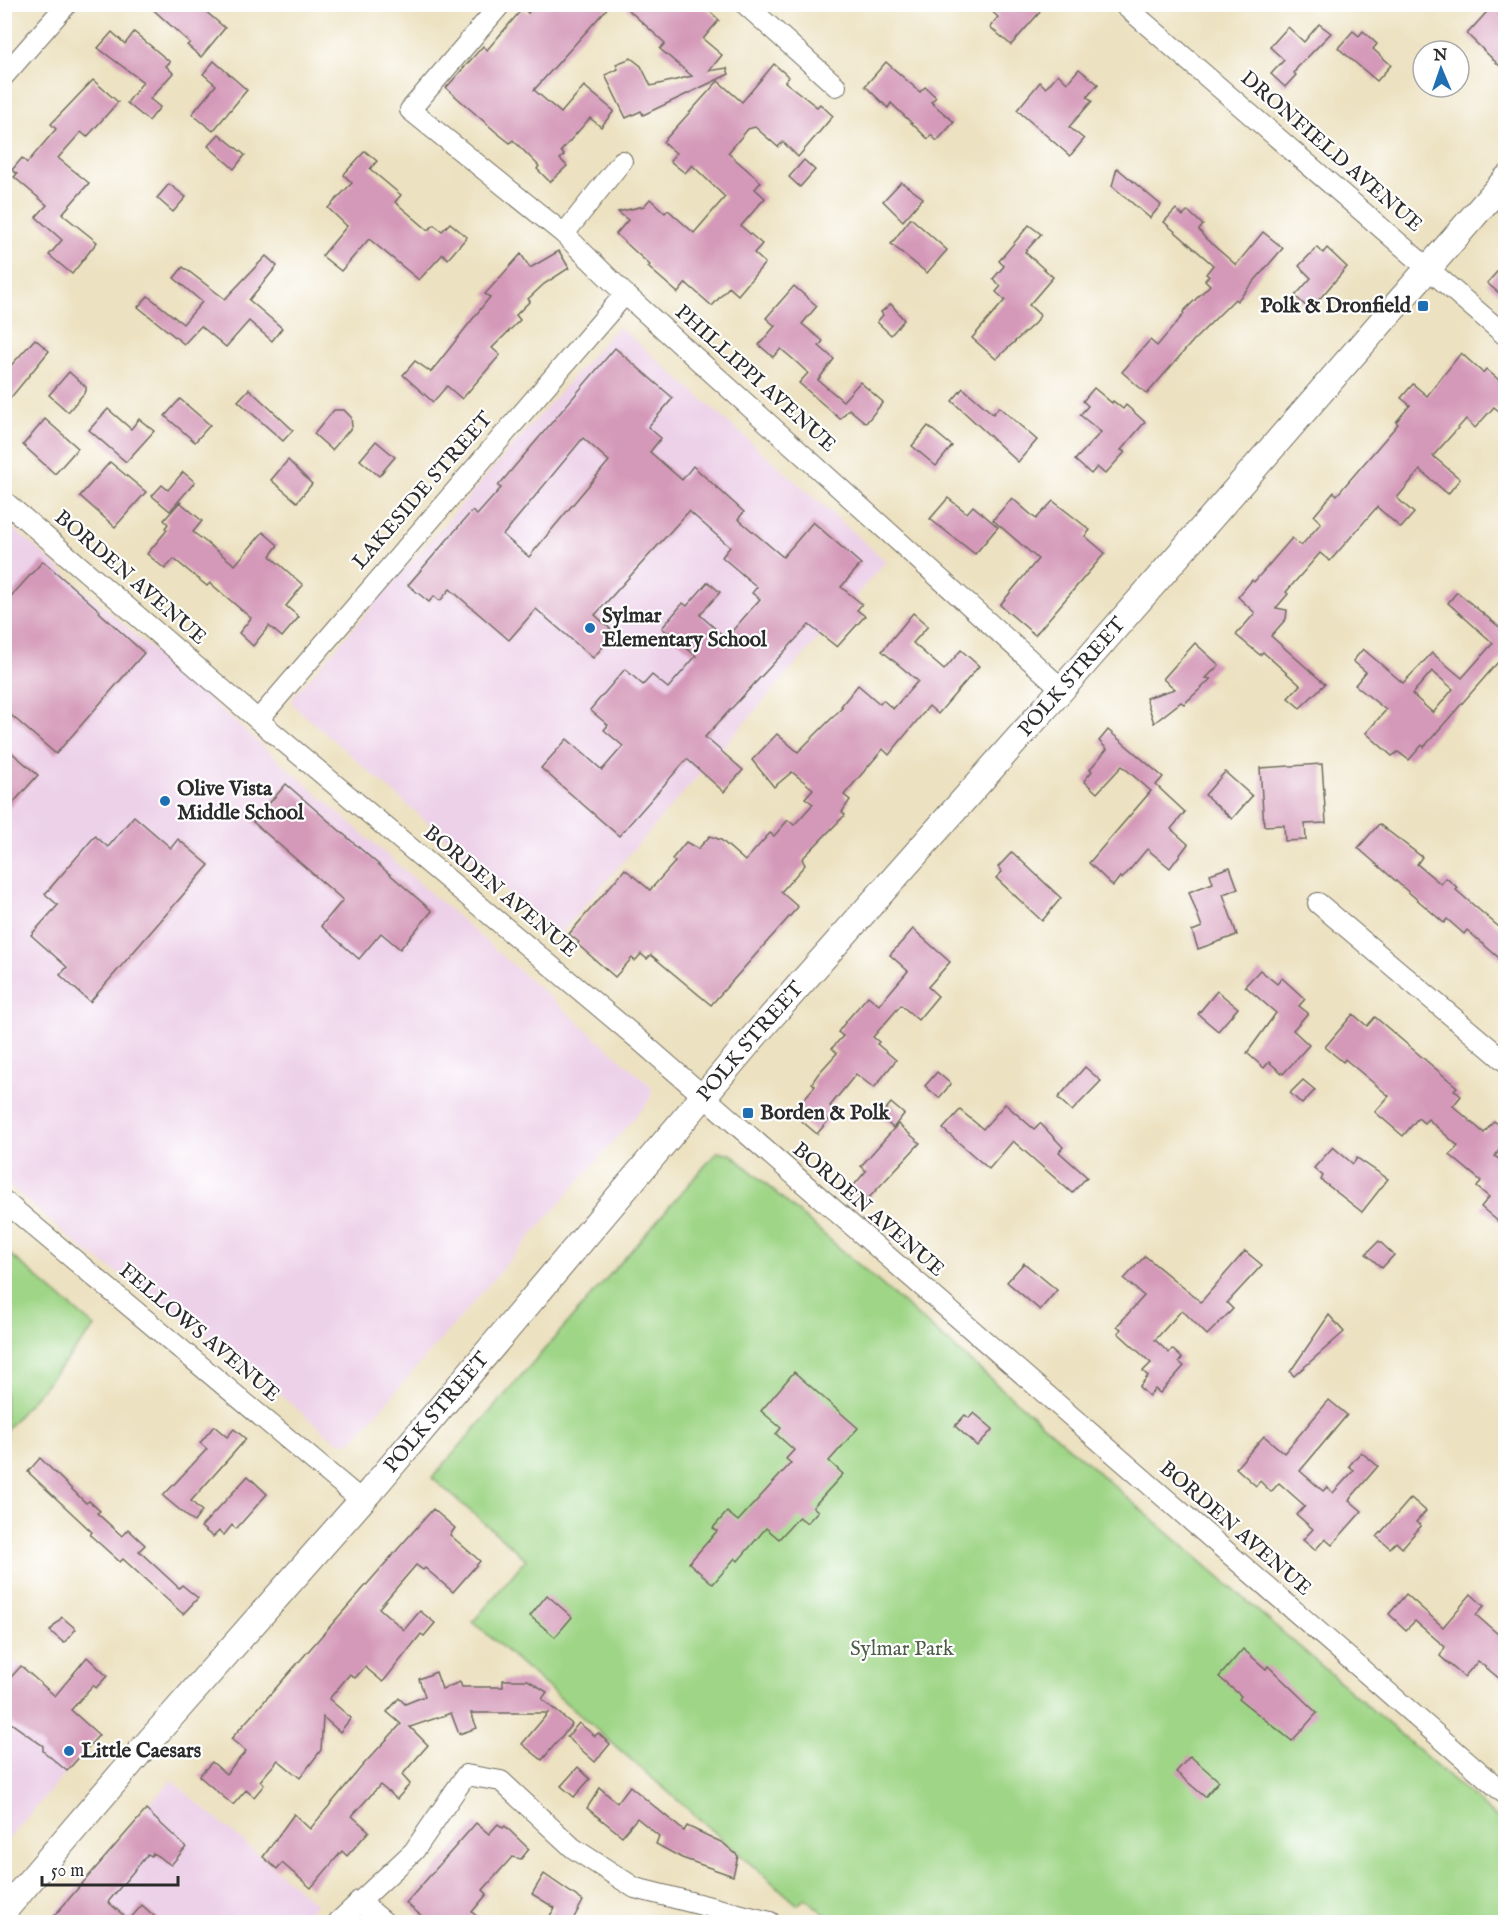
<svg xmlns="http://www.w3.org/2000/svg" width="1510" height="1927" viewBox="0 0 1510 1927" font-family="'IM FELL English',serif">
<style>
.built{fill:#edd1e9}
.green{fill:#9fd586;stroke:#658058;stroke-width:1.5}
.building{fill:#d498b8;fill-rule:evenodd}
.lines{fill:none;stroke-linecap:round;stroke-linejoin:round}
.minor-casing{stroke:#6f6b5f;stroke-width:22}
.major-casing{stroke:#6f6b5f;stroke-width:28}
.minor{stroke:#fff;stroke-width:20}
.major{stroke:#fff;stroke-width:26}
.poi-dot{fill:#1f6fb2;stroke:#fff;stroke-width:2}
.labels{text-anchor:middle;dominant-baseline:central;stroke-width:4.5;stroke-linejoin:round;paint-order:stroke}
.street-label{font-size:21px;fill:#2b2b2b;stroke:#fff}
.poi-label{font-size:21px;font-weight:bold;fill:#2b2b2b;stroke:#fff;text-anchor:start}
.park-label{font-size:21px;fill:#4e5e46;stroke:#fff}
</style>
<rect width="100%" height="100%" fill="#fff"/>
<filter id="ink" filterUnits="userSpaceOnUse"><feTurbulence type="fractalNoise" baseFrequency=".0167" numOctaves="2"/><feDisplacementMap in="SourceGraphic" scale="12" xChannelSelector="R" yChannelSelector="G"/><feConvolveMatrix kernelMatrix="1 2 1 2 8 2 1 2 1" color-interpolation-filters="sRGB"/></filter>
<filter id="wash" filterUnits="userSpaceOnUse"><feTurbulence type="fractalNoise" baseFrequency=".008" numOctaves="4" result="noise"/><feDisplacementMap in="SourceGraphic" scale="24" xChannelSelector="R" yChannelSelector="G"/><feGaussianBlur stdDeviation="1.35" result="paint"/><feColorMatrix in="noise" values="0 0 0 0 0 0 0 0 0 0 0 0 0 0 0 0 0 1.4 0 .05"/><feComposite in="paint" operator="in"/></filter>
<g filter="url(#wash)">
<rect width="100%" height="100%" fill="#ece1c0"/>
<g class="built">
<path d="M616 328 622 329 886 561 558 936 294 706 292 701 294 696Z"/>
<path d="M5 521 650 1085 652 1093 649 1101 354 1439 348 1443 335 1440 196 1326 84 1250 5 1182Z"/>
<path d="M5 1653 99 1735 5 1843Z"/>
<path d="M171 1780 316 1904 300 1922H47Z"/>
</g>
<g class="green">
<path d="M717 1152 731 1154 1505 1825V1922H834L805 1898 798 1905 473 1622 526 1559 432 1478Z"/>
<path d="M5 1250 95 1327 5 1431Z"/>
</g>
<g id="blocks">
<g class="building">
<path d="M147 4H197L225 28 201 57 187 45 190 43Z"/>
<path d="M535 4H611L534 90 561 113 584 86 614 111 601 127 590 118 561 151 564 155 560 159 567 166 550 182 537 169 539 166 513 140 510 143 496 132 446 88 483 46 487 50 523 8 528 13Z"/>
<path d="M622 4H702L719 20 703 39 722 55 709 71 727 68 729 74 643 115 641 111 626 118 605 75 618 69 616 64 631 58 641 66 651 86 692 76 660 49 665 43Z"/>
<path d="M984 4H1031L1040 12 1011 45 990 27 998 17Z"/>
<path d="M1494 4H1506V72L1467 34Z"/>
<path d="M1319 24 1331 33 1297 68 1294 73 1296 75 1285 87 1271 74 1284 60 1270 47 1288 27 1304 42Z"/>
<path d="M1353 31 1359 36 1363 31 1377 44 1373 49 1391 65 1377 81 1338 48Z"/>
<path d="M112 32 125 44 134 32 170 62 166 66 173 73 150 99 160 107 149 121 127 103 143 82 98 48Z"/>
<path d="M214 61 247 90 213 131 192 114 216 85 203 74Z"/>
<path d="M886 62 920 92 925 87 936 97 931 102 954 122 937 141 931 135 928 139 891 103 888 108 865 86Z"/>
<path d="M774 64 789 77 785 82 817 107 820 104 833 116 798 157 783 142 778 147 755 127 748 129 728 153 761 182 755 189 765 198 741 226 762 244 754 253 765 263 738 295 729 287 712 306 686 283 678 293 648 267 650 265 616 234 628 220 618 212 644 206 650 199 665 213 668 210 694 233 725 197 692 165 685 173 670 161 676 153 663 142 718 81 742 102Z"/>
<path d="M1079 69 1098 84 1087 97 1092 101 1069 127 1084 139 1070 156 1017 110 1040 82 1046 88 1058 74 1067 83Z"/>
<path d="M93 80 118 102 87 137 81 132 58 158 89 183 62 214 97 242 72 274 49 255 62 240 36 217 47 205 14 177 17 174 12 170 22 158 27 163 56 129 51 124Z"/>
<path d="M219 134 245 155 234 169 208 146Z"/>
<path d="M365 151 377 161 370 169 401 195 395 202 428 230 434 225 442 231 450 223 467 237 448 259 443 254 419 280 369 239 341 271 322 256 347 226 328 208 352 183 344 175 345 173Z"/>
<path d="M804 160 815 170 800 187 789 177Z"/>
<path d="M1117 168 1161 205 1150 218 1112 186Z"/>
<path d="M901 182 923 198 903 221 883 201Z"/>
<path d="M169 184 186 197 173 212 157 198Z"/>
<path d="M1176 209 1183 216 1188 211 1203 225 1199 230 1205 238 1236 265 1263 232 1283 248 1237 301 1235 299 1193 341 1147 394 1122 372 1150 340 1157 346 1184 314 1183 312 1210 285 1205 280 1209 276 1206 274 1213 265 1164 222Z"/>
<path d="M911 218 947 250 927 273 891 244Z"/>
<path d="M1029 225 1041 234 1025 252 1053 277 1029 305 1040 315 1037 321 996 359 972 338 1005 300 996 292 1001 286 993 279 1004 266 999 261Z"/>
<path d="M1317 247 1323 253 1327 248 1347 267 1310 310 1295 296 1311 278 1299 266Z"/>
<path d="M559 251 569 268 544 284 528 299 530 301 516 315 520 320 492 348 500 355 462 399 447 386 433 402 403 375 415 361 431 372 490 297 485 294 521 254 530 268Z"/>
<path d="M266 256 277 266 249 300 282 328 272 341 249 321 226 347 201 326 184 344 138 307 148 296 183 324 202 302 174 278 183 267 225 299Z"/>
<path d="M1506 262V286L1499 293 1487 283Z"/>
<path d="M794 286 817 306 802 324 823 341 819 346 834 359 818 380 843 401 860 382 883 402 866 423 849 409 840 419 799 383 808 373 794 360 781 349 773 357 759 345 775 326 766 318Z"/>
<path d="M891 304 904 320 891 335 877 322 883 315 881 312Z"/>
<path d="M35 339 49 351 4 406V373Z"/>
<path d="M615 348 673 398 648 427 661 438 650 452 682 480 693 466 744 512 738 519 783 557 813 522 861 564 841 587 862 604 857 610 865 616 837 647 809 625 705 737 743 770 724 792 687 759 619 836 541 768 567 739 602 770 623 746 604 730 608 725 590 710 625 669 643 685 652 675 668 688 696 656 662 628 683 603 687 606 708 582 720 592 700 615 726 638 760 599 752 593 757 587 722 557 730 547 689 511 595 615 615 633 593 658 536 609 509 640 450 589 440 601 434 596 429 602 408 585 472 511 477 515 501 488 498 486ZM583 438 609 461 529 557 503 535Z"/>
<path d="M1461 353 1483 373 1486 369 1506 386V417L1494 407 1475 428 1466 419 1433 456 1460 479 1448 494 1420 470 1397 498 1414 513 1401 528 1377 507 1330 561 1320 553 1286 592 1288 594 1276 608 1287 610 1286 619 1271 636 1325 684 1300 708 1288 698 1300 685 1263 652 1260 655 1236 635 1255 613 1238 597 1252 580 1254 582 1292 538 1301 546 1321 523 1314 516 1334 492 1337 495 1398 424 1396 422 1410 405 1401 398 1413 384 1427 396Z"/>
<path d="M69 372 86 387V391L68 412 49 395Z"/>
<path d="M963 388 993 414 999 407 1037 440 1018 462 952 401Z"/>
<path d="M1094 388 1112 403 1113 401 1123 409 1126 405 1145 422 1121 450 1125 452 1105 474 1097 467 1091 474 1075 460 1101 432 1080 415 1088 406 1083 401Z"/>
<path d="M249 389 293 430 283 441 238 401Z"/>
<path d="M180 399 210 425 195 442 165 416Z"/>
<path d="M108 409 131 429 139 419 154 431 126 462 89 430Z"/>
<path d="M334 410H344L351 417 352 427 332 450 314 434Z"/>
<path d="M45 419 78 448 55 474 23 445Z"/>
<path d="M928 426 952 446 936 466 912 446Z"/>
<path d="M376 441 395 457 379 476 360 460Z"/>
<path d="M288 460 312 484 297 502 271 480Z"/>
<path d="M110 462 146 492 115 527 80 496Z"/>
<path d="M183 472 195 482 170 511 152 496 162 485 168 490Z"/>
<path d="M948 498 967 513 973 506 998 527 975 554 930 519Z"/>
<path d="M1012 498 1036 519 1053 501 1090 530 1085 536 1105 553 1035 635 1000 605 1038 559 993 520Z"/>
<path d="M180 502 202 521 193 532 235 565 263 532 278 545 270 556 303 585 286 606 299 617 282 637 269 626 253 646 239 633 251 618 210 583 207 586 174 559 165 569 147 554 167 530 165 528 168 524 164 520Z"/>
<path d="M43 561 100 611 99 612 144 653 56 754 4 709V604Z"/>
<path d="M1457 592 1503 630 1506 627V653L1424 747 1422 745 1409 760 1398 752 1392 756 1366 733 1386 710 1355 685 1366 672 1353 661 1363 649 1403 683 1432 653 1462 678 1493 643 1448 603ZM1432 671 1453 689 1433 713 1412 694Z"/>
<path d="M913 613 928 626 913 643 944 670 961 650 979 666 938 714 929 706 889 755 883 749 844 795 850 800 842 812 845 815 802 859 805 865 781 892 798 907 711 1005 651 955 647 959 641 954 635 961 632 958 615 977 577 944 579 942 569 934 625 869 650 890 675 862 672 859 686 842 698 849 710 836 721 840 745 861 770 833 774 836 788 820 794 825 813 804 805 798 813 789 792 772 774 787 752 760 777 734 798 752 843 707 841 706 858 685 880 704 883 700 893 709 918 681 882 651Z"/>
<path d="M1195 643 1219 665 1206 678 1211 679 1184 704 1181 702 1154 723 1146 698 1175 689 1163 679Z"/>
<path d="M1108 730 1163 777 1156 785 1185 812 1171 829 1188 844 1170 868 1147 849 1122 879 1120 877 1113 886 1089 863 1151 791 1122 766 1097 793 1084 781 1092 771 1090 769 1107 749 1099 741Z"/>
<path d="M4 746 38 775 4 813Z"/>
<path d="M1322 764 1326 823 1305 824 1306 840 1285 841 1284 825 1264 826 1260 768Z"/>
<path d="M1225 772 1252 796 1232 819 1205 795Z"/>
<path d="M286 784 432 911 400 949 381 933 359 959 321 926 343 900 253 822Z"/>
<path d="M134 816 171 848 178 839 209 865 90 1002 60 975 67 967 31 935 58 905 45 894 95 836 108 847Z"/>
<path d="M1379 824 1422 857 1417 864 1441 884 1446 878 1458 888 1456 890 1506 933V964L1467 930 1464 934 1447 919 1444 923 1358 848Z"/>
<path d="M1012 852 1061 898 1042 921 996 878 1002 872 998 867Z"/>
<path d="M1230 867 1238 889 1223 894 1237 935 1198 949 1192 931 1202 927 1189 892 1213 883 1210 874Z"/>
<path d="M913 929 950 962 928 987 938 996 918 1020 901 1005 873 1037 879 1042 877 1044 896 1060 874 1088 856 1074 830 1106 836 1111 817 1134 792 1113 815 1086 812 1083 818 1074 837 1053 832 1048 843 1036 838 1032 847 1020 868 996 879 1005 908 971 890 955Z"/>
<path d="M1260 970 1277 984 1282 978 1305 999 1299 1006 1308 1013 1293 1030 1309 1045 1283 1074 1269 1062 1264 1068 1247 1053 1276 1013 1245 986Z"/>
<path d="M1217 991 1238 1008 1218 1031 1198 1014Z"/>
<path d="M1353 1014 1367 1026 1375 1017 1457 1087 1454 1090 1461 1096 1453 1106 1484 1133 1494 1121 1506 1130V1140L1495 1156 1506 1165V1228L1481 1207 1489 1197 1477 1187 1481 1181 1450 1155 1458 1146 1428 1119 1424 1123 1418 1118 1403 1136 1375 1112 1389 1096 1345 1059 1343 1062 1325 1047Z"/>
<path d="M1085 1067 1101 1081 1072 1111 1058 1098Z"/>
<path d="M937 1072 951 1084 939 1098 925 1086Z"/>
<path d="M1303 1080 1315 1090 1302 1104 1290 1093Z"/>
<path d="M891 1103 904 1114 893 1128 880 1116Z"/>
<path d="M1005 1104 1034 1129 1040 1123 1063 1147 1059 1152 1087 1177 1072 1193 1013 1141 989 1169 943 1129 960 1110 983 1129Z"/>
<path d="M898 1124 920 1143 865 1202 850 1190 866 1171 861 1166Z"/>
<path d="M1333 1147 1353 1164 1357 1158 1388 1179 1362 1212 1321 1180 1323 1176 1314 1168Z"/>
<path d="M1379 1241 1394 1255 1382 1268 1366 1254Z"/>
<path d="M1245 1251 1262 1265 1227 1303 1233 1309 1207 1335 1182 1310 1155 1340 1169 1353 1172 1349 1182 1358 1179 1362 1184 1366 1160 1393 1155 1389 1149 1396 1139 1387 1148 1376 1143 1371 1151 1363 1118 1333 1121 1329 1117 1326 1144 1296 1124 1279 1145 1256 1201 1302Z"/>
<path d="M1024 1263 1057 1290 1040 1310 1007 1282Z"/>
<path d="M1329 1315 1344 1332 1294 1376 1290 1372Z"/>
<path d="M794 1372 858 1428 829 1461 843 1474 813 1507 818 1511 807 1523 799 1517 779 1539 766 1528 738 1561 735 1558 713 1584 689 1563 717 1531 713 1528 727 1512 738 1521 791 1463 786 1459 794 1450 776 1434 781 1428 761 1411Z"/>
<path d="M1329 1400 1347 1415 1300 1471 1323 1491 1327 1487 1333 1493 1354 1470 1349 1466 1361 1452 1378 1466 1349 1500 1362 1511 1332 1545 1325 1539 1315 1550 1303 1540 1313 1529 1297 1515 1305 1506 1279 1483 1271 1492 1260 1481 1256 1486 1236 1468 1264 1436 1284 1453Z"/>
<path d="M974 1413 993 1429 977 1446 955 1426 965 1415 969 1418Z"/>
<path d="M214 1426 227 1437 234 1429 246 1439 191 1501 202 1511 194 1522 163 1496 207 1449 200 1443Z"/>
<path d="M40 1458 86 1503 89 1501 100 1511 97 1513 122 1536 128 1529 145 1545 139 1551 179 1588 182 1585 198 1598 183 1614 123 1559 120 1562 90 1535 92 1532 28 1472Z"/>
<path d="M248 1476 267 1494 236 1529 232 1525 224 1535 219 1531 213 1537 201 1527Z"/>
<path d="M1411 1498 1426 1511 1416 1522 1421 1526 1402 1548 1396 1542 1390 1548 1377 1537Z"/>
<path d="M433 1509 455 1528 450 1535 480 1561 453 1592 425 1568 423 1570 416 1565 379 1608 404 1630 420 1611 435 1623 424 1636 421 1634 383 1682 365 1667 355 1678 350 1674 329 1699 351 1718 340 1732 323 1717 321 1750 300 1778 278 1760 260 1781 264 1785 254 1797 246 1790 233 1805 199 1776 212 1762 226 1774 246 1751 231 1739Z"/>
<path d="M1406 1594 1443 1627 1471 1594 1484 1606 1476 1615 1506 1641V1684L1478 1661 1464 1677 1440 1656 1445 1647 1415 1621 1406 1630 1389 1614Z"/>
<path d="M547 1595 572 1617 555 1637 530 1616Z"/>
<path d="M62 1617 76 1629 64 1643 50 1631Z"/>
<path d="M1243 1649 1266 1669 1268 1666 1317 1713 1292 1741 1239 1699 1241 1696 1219 1677Z"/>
<path d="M87 1657 107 1676 96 1688 93 1685 71 1710 99 1735 67 1771 43 1751V1746L4 1718V1685L21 1666 55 1696Z"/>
<path d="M436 1672 442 1689 460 1682 462 1687H503V1680H528L547 1692 542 1699 572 1724 542 1760 522 1744 548 1713H471L477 1728 459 1734 451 1713 410 1727 428 1745 402 1775 410 1784 397 1799 380 1785 352 1816 369 1831 347 1856 342 1851 311 1888 282 1863 277 1869 263 1857 294 1814 310 1829 363 1765 401 1724 387 1712 399 1698 405 1704 425 1696 419 1679Z"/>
<path d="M579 1723 595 1736 598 1733 610 1744 595 1762 567 1737Z"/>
<path d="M1190 1756 1219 1781 1205 1797 1176 1772Z"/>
<path d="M578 1767 590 1779 574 1797 561 1786Z"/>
<path d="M630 1786 684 1831 687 1826 723 1843 738 1856 733 1876 682 1858 656 1844 659 1836 637 1818 622 1836 587 1808 600 1788 617 1803Z"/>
<path d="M146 1810 186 1847 171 1865 153 1853 151 1856 148 1854 108 1902 129 1920 142 1905 162 1923H48Z"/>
<path d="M476 1823 489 1834 498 1824 503 1828 505 1826 529 1849 521 1859 512 1857 483 1890 487 1894 472 1912 484 1923H430L406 1903Z"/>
<path d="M544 1874 583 1901 571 1923H557L549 1917 555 1908 532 1894Z"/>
</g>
</g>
</g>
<g filter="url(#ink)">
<use href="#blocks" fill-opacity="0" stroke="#6f6b5f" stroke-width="1.5"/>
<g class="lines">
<g class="minor-casing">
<g id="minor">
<path d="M501 4 410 110 564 234 625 294 1062 689"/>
<path d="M745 4 836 86"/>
<path d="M1123 4 1506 336"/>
<path d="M4 76 67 4"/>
<path d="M564 234 622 161"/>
<path d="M4 501 258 720 638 1039 1506 1795"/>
<path d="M258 720 625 294"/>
<path d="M1318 903 1506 1062"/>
<path d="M4 1201 362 1501"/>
<path d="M359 1901 384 1922"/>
<path d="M338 1922 414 1851 466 1775 501 1781 573 1848 635 1888 770 1922"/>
</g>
</g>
<g class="major-casing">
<g id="major">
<path id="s1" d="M4 1911 146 1745 372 1489 756 1034 1062 689 1506 179"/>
</g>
</g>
<use href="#minor" class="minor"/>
<use href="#major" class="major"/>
</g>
</g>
<g class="poi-dot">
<rect x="1417" y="300" width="12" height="12" rx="3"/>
<circle cx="590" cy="628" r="6"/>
<circle cx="165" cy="801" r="6"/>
<rect x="742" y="1107" width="12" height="12" rx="3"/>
<circle cx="69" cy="1751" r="6"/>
</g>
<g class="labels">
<g class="street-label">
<text transform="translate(1331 152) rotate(41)">DRONFIELD AVENUE</text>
<text transform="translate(755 379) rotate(42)">PHILLIPPI AVENUE</text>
<text transform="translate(423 491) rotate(-49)">LAKESIDE STREET</text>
<text transform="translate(130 578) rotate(41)">BORDEN AVENUE</text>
<text stroke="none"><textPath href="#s1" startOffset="1632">POLK STREET</textPath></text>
<text transform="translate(500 892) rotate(40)">BORDEN AVENUE</text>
<text stroke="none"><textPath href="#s1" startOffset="1146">POLK STREET</textPath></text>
<text transform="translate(868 1210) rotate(41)">BORDEN AVENUE</text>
<text transform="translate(199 1333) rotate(40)">FELLOWS AVENUE</text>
<text stroke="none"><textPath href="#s1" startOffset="660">POLK STREET</textPath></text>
<text transform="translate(1235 1529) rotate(41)">BORDEN AVENUE</text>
</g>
<g class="poi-label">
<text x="1411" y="306" text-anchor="end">Polk &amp; Dronfield</text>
<text x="602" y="616">Sylmar<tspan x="602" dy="24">Elementary School</tspan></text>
<text x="177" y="789">Olive Vista<tspan x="177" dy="24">Middle School</tspan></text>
<text x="760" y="1113">Borden &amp; Polk</text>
<text x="81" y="1751">Little Caesars</text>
</g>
<g class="park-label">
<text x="902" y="1649">Sylmar Park</text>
</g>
</g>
<rect width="1510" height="1927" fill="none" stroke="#fff" stroke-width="24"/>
<g transform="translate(1441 69) rotate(358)"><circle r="28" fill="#ffffff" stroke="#aaaaaa" stroke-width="1.5"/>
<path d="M0-4.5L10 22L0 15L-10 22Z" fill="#1f6fb2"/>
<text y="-9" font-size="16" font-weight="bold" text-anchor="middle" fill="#2b2b2b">N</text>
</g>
<path d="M42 1876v9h136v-9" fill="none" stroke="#2b2b2b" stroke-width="3"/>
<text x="51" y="1876" font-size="18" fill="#2b2b2b" stroke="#ffffff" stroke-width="4.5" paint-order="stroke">50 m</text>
</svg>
